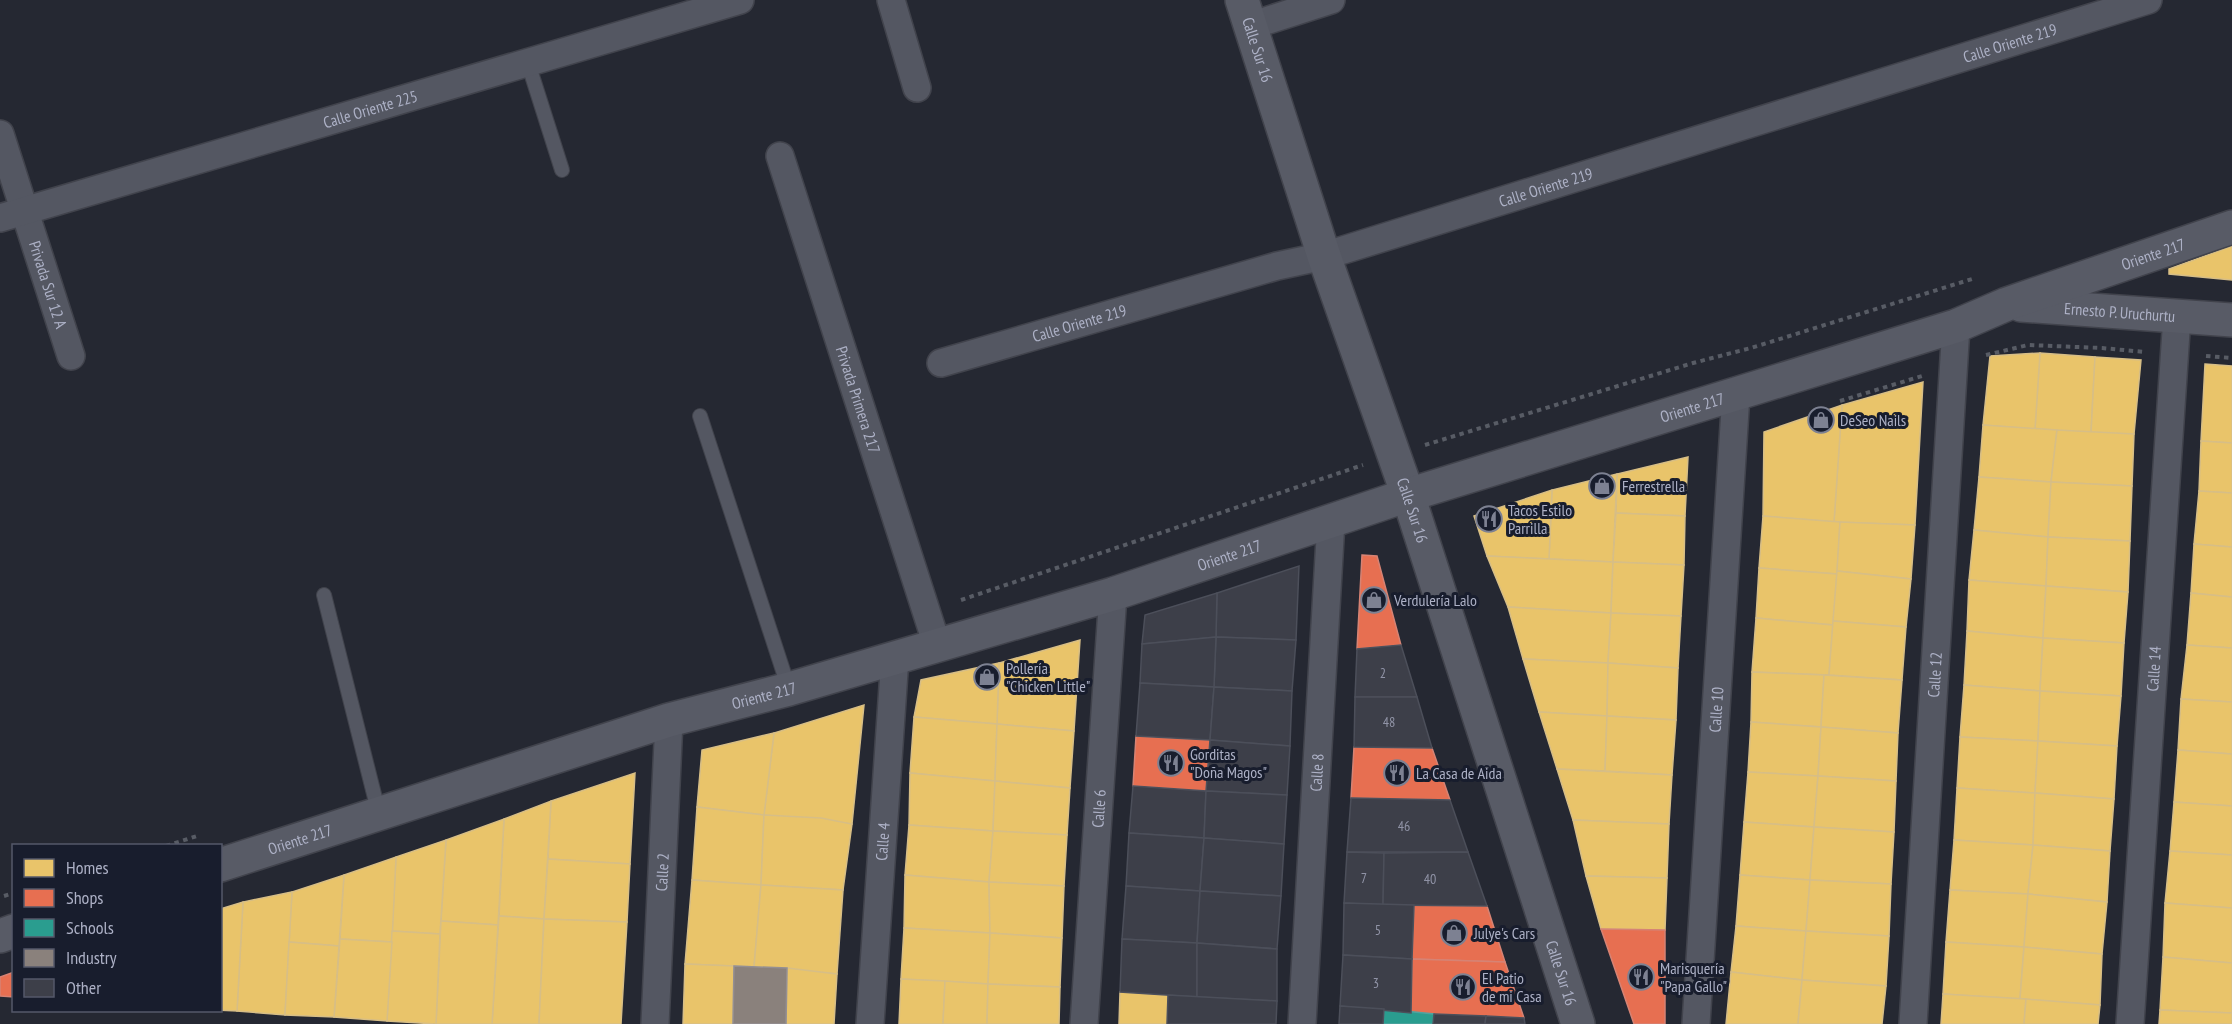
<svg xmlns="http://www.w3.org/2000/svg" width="2232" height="1024" viewBox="0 0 2232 1024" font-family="'PT Sans Narrow',sans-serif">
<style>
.homes{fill:#e9c46a;stroke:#d7be86;stroke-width:1.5}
.shops{fill:#e76f51;stroke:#d68374;stroke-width:1.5}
.schools{fill:#2a9d8f;stroke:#51a3a0;stroke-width:1.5}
.industry{fill:#8a817c;stroke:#948f92;stroke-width:1.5}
.building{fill:#3d3f49;stroke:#4c4f5a;stroke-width:1.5}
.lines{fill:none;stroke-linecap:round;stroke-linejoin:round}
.lane-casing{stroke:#41434c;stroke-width:16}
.street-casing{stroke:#41434c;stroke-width:30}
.secondary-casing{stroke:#41434c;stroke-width:36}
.path{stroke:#585c65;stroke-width:4;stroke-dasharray:4.5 4.5;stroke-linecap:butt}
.lane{stroke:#545762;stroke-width:14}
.street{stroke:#545762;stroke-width:27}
.secondary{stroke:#585b66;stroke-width:33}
.labels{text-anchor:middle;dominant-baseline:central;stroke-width:6;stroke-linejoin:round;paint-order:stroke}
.number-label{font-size:14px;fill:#9194a7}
.street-label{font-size:16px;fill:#adb1c6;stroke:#181d2d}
.poi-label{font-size:16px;fill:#adb1c6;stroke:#181d2d;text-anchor:start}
</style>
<rect width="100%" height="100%" fill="#252832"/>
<g class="homes">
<path d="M2232 246V280L2169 274V269Z"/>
<path d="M2040 353 2095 357 2091 433 2035 429Z"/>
<path d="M2040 353 2035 429 1983 425 1990 356Z"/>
<path d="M2095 357 2141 360 2134 434 2091 433Z"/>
<path d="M2205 364 2232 366V443L2201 441Z"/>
<path d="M1923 382 1915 525 1834 522 1842 405Z"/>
<path d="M1842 405 1834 522 1763 516 1764 432Z"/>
<path d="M1983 425 2057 430 2051 482 1979 477Z"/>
<path d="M2057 430 2134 434 2132 486 2051 482Z"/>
<path d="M2201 441 2232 443V493L2199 491Z"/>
<path d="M1688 457 1685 516 1616 513 1617 474Z"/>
<path d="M1617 474 1613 562 1549 559 1552 490Z"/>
<path d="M1979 477 2051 482 2048 537 1974 530Z"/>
<path d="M2051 482 2132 486 2130 541 2048 537Z"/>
<path d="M1552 490 1549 559 1487 556 1474 516Z"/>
<path d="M2199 491 2232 493V547L2194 544Z"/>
<path d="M1616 513 1685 516 1684 565 1613 562Z"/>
<path d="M1763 516 1840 522 1837 574 1759 568Z"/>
<path d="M1840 522 1915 525 1911 579 1837 571Z"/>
<path d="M1974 530 2048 537 2046 586 1969 580Z"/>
<path d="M2048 537 2130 541 2128 592 2046 586Z"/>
<path d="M2194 544 2232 547V597L2191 593Z"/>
<path d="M1487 556 1613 562 1611 613 1508 607Z"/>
<path d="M1613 562 1684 565 1681 616 1611 613Z"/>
<path d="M1759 568 1837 574 1833 625 1756 618Z"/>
<path d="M1837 571 1911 579 1906 627 1833 621Z"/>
<path d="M1969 580 2046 586 2043 638 1967 631Z"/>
<path d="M2046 586 2128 592 2124 643 2043 638Z"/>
<path d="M2191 593 2232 597V648L2187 645Z"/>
<path d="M1508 607 1611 613 1608 663 1523 659Z"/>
<path d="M1611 613 1681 616 1678 668 1608 663Z"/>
<path d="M1756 618 1833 625 1829 675 1752 672Z"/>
<path d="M1833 621 1906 627 1902 680 1829 675Z"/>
<path d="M1967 631 2043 638 2040 691 1964 685Z"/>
<path d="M2043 638 2124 643 2121 696 2040 691Z"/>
<path d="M1080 640 1074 731 997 724 999 663Z"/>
<path d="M2187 645 2232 648V702L2181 699Z"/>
<path d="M1523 659 1608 663 1607 716 1539 712Z"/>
<path d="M999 663 997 724 914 717 921 680Z"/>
<path d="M1608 663 1678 668 1676 720 1607 716Z"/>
<path d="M1752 672 1824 675 1821 727 1751 722Z"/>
<path d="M1824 675 1902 680 1898 733 1821 727Z"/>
<path d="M1964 685 2040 691 2038 741 1960 737Z"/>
<path d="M2040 691 2121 696 2117 746 2038 741Z"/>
<path d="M2181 699 2232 702V754L2178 750Z"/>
<path d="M864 705 852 824 764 815 774 733Z"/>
<path d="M1539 712 1607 716 1605 771 1557 769Z"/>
<path d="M1607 716 1676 720 1672 775 1605 771Z"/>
<path d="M914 717 997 724 995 781 910 773Z"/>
<path d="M1751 722 1821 727 1818 776 1748 772Z"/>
<path d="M997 724 1074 731 1070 788 995 781Z"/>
<path d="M1821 727 1898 733 1896 781 1818 776Z"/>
<path d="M774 733 764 815 697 807 702 750Z"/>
<path d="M1960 737 2038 741 2035 793 1957 788Z"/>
<path d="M2038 741 2117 746 2114 799 2035 793Z"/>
<path d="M2178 750 2232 754V806L2174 802Z"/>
<path d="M1557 769 1672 775 1669 824 1573 820Z"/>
<path d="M1748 772 1818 776 1814 827 1744 822Z"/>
<path d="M635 773 630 864 548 859 551 801Z"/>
<path d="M910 773 995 781 993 831 909 825Z"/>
<path d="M1818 776 1896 781 1894 832 1814 827Z"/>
<path d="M995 781 1070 788 1067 835 993 831Z"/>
<path d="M1957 788 2035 793 2033 845 1954 840Z"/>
<path d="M2035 793 2114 799 2110 851 2033 845Z"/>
<path d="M551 801 544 919 499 916 504 819Z"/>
<path d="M2174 802 2232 806V855L2170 851Z"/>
<path d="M697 807 764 815 761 885 692 880Z"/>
<path d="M764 815 821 818 852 824 843 890 761 885Z"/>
<path d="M504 819 498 925 441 921 446 840Z"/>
<path d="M1573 820 1669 824 1667 878 1586 876Z"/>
<path d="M1744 822 1814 827 1810 880 1740 875Z"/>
<path d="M909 825 993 831 989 882 905 875Z"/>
<path d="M1814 827 1894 832 1891 884 1810 880Z"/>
<path d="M993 831 1067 835 1064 886 989 882Z"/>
<path d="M446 840 440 934 392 931 396 857Z"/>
<path d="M1954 840 2033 845 2028 894 1950 890Z"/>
<path d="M2033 845 2110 851 2107 902 2028 894Z"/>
<path d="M2170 851 2232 855V908L2165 903Z"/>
<path d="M396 857 392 942 340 939 344 875Z"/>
<path d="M548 859 630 864 627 922 544 919Z"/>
<path d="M344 875 339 946 289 942 292 892Z"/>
<path d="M905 875 989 882 990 933 904 928Z"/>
<path d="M1740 875 1810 880 1806 931 1736 926Z"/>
<path d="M1586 876 1667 878 1665 930 1601 929Z"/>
<path d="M692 880 761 885 754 967 685 964Z"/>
<path d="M1810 880 1891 884 1889 936 1806 931Z"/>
<path d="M989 882 1064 886 1062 938 990 933Z"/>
<path d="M761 885 843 890 837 974 754 967Z"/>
<path d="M1950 890 2028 894 2024 947 1946 942Z"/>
<path d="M292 892 285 1015 237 1011 243 902Z"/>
<path d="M2028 894 2107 902 2102 954 2024 947Z"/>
<path d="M243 902 237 1011 215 1010H220V909Z"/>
<path d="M2165 903 2232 908V963L2163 957Z"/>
<path d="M499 916 544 919 539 1024H492Z"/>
<path d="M544 919 627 922 621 1024H539Z"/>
<path d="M441 921 498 925 492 1024H436Z"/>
<path d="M1736 926 1806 931 1802 980 1731 972Z"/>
<path d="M904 928 990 933 988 984 901 979Z"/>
<path d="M392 931 440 934 436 1024 387 1021Z"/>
<path d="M1806 931 1889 936 1886 986 1802 980Z"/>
<path d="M990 933 1062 938 1060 987 988 984Z"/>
<path d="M340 939 392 942 387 1021 334 1017Z"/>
<path d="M289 942 339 946 334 1017 285 1015Z"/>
<path d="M1946 942 2024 947 2020 999 1943 994Z"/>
<path d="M2024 947 2102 954 2100 1005 2020 999Z"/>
<path d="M2163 957 2232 963V1013L2160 1010Z"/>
<path d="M685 964 734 966 733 1024H683Z"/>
<path d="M787 968 837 974 834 1024H786Z"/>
<path d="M1731 972 1802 980 1798 1024H1726Z"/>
<path d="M901 979 945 981 943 1024H899Z"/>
<path d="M1802 980 1886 986 1882 1024H1798Z"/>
<path d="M945 981 988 984 987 1024H943Z"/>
<path d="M988 984 1060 987 1059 1024H987Z"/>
<path d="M1120 992 1168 995 1167 1024H1119Z"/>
<path d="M1943 994 2026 999 2024 1024H1941Z"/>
<path d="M2026 999 2100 1005 2098 1024H2024Z"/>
<path d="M2160 1010 2232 1013V1024H2159Z"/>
</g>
<g class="shops">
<path d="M1362 555 1377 556 1401 645 1357 649Z"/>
<path d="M1136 736 1210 740 1206 791 1133 786Z"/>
<path d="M1354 747 1432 748 1450 800 1351 798Z"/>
<path d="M1414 905 1487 906 1505 962 1412 959Z"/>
<path d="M1601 929 1665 930V1024H1634Z"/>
<path d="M1412 959 1505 962 1524 1018 1411 1013Z"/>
<path d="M14 972V997L0 996V977Z"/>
</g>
<path class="schools" d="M1384 1009 1434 1014 1433 1024H1383Z"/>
<path class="industry" d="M734 966 787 968 786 1024H733Z"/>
<g class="building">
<path d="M1299 566 1296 640 1216 637 1217 593Z"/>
<path d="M1217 593 1216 637 1142 644 1145 615Z"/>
<path d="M1216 637 1296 640 1292 691 1214 687Z"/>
<path d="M1216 637 1214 687 1140 683 1142 644Z"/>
<path d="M1401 645 1417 697H1355L1357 649Z"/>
<path d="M1140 683 1214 687 1210 740 1136 736Z"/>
<path d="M1214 687 1292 691 1290 746 1210 740Z"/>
<path d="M1355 697H1417L1432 748 1354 747Z"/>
<path d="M1210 740 1290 746 1287 795 1206 791Z"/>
<path d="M1133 786 1206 791 1204 838 1129 833Z"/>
<path d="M1206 791 1287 795 1284 844 1204 838Z"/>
<path d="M1351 798 1450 800 1468 852H1347Z"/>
<path d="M1129 833 1204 838 1200 891 1126 886Z"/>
<path d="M1204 838 1284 844 1281 896 1200 891Z"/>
<path d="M1347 852 1384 853 1383 905 1344 903Z"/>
<path d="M1468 852 1487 906 1383 905 1384 853Z"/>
<path d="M1126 886 1200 891 1197 943 1122 939Z"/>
<path d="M1200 891 1281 896 1277 949 1197 943Z"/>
<path d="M1344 903 1414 905 1412 959 1343 955Z"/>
<path d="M1122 939 1197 943V997L1120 992Z"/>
<path d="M1197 943 1277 949V1001L1197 997Z"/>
<path d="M1343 955 1412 959 1411 1013 1340 1006Z"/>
<path d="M1168 995 1277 1001 1276 1024H1167Z"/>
<path d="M1340 1006 1384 1009 1383 1024H1339Z"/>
<path d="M1434 1014 1486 1016 1485 1024H1433Z"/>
<path d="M1486 1016 1524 1018 1525 1024H1485Z"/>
</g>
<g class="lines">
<g class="lane-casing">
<g id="lane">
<path d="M528 63 562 170"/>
<path d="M700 416 789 689"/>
<path d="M324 595 379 814"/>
</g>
</g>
<g class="street-casing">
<g id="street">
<path d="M891 0 917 88"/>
<path d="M1250 26 1331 0"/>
<path id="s1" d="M0 134 71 356"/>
<path id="s2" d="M780 156 937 645"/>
<path id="s3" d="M0 218 740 0"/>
<path id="s4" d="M941 363 1277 266 1324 256 2148 0"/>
<path id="s5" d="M655 1024 669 720"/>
<path id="s6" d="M870 1024 895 657"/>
<path id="s7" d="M1084 1024 1113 594"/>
<path id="s8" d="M1302 1024 1331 521"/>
<path id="s9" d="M1696 1024 1736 394"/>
<path id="s10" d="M1913 1024 1956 326"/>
<path id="s11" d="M2130 1024 2177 316"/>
</g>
</g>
<g class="secondary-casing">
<g id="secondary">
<path id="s12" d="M1242 0 1324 256 1408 495 1578 1024"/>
<path id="s13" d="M2021 305 2232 320"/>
<path id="s14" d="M220 865 669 720 789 689 1113 594 1408 495 1956 326 2007 304 2232 227"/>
<path d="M0 936 14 931"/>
</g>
</g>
<g class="path">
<path d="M1986 355 2028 345 2102 348 2145 352"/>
<path d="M2206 356 2232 358"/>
<path d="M1840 401 1922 376"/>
<path d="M1425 445 1693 363 1751 348 1972 279"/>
<path d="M961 600 1363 465"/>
<path d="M166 846 200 835"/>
<path d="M4 896 14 893"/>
</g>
<use href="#lane" class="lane"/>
<use href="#street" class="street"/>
<use href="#secondary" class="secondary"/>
</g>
<defs>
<g id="shop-ring" transform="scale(1.35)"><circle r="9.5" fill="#181d2d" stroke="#7d8192" stroke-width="1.5"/><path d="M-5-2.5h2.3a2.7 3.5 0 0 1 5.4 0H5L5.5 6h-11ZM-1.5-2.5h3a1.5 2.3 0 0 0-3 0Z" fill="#7d8192"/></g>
<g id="restaurant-ring" transform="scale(1.35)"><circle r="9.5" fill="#181d2d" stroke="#7d8192" stroke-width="1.5"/><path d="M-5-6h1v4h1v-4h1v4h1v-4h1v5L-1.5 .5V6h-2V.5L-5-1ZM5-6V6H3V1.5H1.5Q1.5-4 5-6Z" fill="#7d8192"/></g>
</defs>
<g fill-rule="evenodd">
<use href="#shop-ring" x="1821" y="420"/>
<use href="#shop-ring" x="1602" y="486"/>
<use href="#restaurant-ring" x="1489" y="519"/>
<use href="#shop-ring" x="1374" y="600"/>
<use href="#shop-ring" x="987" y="677"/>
<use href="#restaurant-ring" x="1171" y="763"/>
<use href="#restaurant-ring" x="1397" y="773"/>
<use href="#shop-ring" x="1454" y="933"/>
<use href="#restaurant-ring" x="1641" y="977"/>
<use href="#restaurant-ring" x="1463" y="987"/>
</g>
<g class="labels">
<g class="number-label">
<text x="1383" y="673">2</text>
<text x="1389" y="722">48</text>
<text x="1404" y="826">46</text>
<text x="1364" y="878">7</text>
<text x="1430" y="879">40</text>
<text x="1378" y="930">5</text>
<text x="1376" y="983">3</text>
</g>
<g class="street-label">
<text stroke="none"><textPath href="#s4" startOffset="1116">Calle Oriente 219</textPath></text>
<text stroke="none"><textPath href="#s12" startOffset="52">Calle Sur 16</textPath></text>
<text stroke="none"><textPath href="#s3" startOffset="386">Calle Oriente 225</textPath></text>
<text stroke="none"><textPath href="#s4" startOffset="630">Calle Oriente 219</textPath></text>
<text stroke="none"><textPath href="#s14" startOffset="2028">Oriente 217</textPath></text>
<text stroke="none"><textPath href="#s1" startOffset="158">Privada Sur 12 A</textPath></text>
<text stroke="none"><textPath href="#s13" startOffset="99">Ernesto P. Uruchurtu</textPath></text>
<text stroke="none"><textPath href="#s4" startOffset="144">Calle Oriente 219</textPath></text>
<text stroke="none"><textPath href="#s2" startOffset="256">Privada Primera 217</textPath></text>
<text stroke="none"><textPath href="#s14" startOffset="1542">Oriente 217</textPath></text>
<text stroke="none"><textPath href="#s12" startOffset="538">Calle Sur 16</textPath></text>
<text stroke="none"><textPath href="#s14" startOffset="1056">Oriente 217</textPath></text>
<text stroke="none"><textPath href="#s11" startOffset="356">Calle 14</textPath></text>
<text stroke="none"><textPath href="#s10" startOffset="350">Calle 12</textPath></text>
<text stroke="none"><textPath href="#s14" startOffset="570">Oriente 217</textPath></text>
<text stroke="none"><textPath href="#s9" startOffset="315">Calle 10</textPath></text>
<text stroke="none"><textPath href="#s8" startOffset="252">Calle 8</textPath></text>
<text stroke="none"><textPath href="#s7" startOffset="216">Calle 6</textPath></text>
<text stroke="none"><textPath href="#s14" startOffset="84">Oriente 217</textPath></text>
<text stroke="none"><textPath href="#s6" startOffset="183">Calle 4</textPath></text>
<text stroke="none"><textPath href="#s5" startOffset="152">Calle 2</textPath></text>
<text stroke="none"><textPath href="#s12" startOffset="1024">Calle Sur 16</textPath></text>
</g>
<g class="poi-label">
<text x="1840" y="420">DeSeo Nails</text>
<text x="1622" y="486">Ferrestrella</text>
<text x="1508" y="510">Tacos Estilo<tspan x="1508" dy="18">Parrilla</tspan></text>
<text x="1394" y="600">Verdulería Lalo</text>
<text x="1006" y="668">Pollería<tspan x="1006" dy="18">"Chicken Little"</tspan></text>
<text x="1190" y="754">Gorditas<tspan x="1190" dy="18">"Doña Magos"</tspan></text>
<text x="1416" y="773">La Casa de Aida</text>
<text x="1474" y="933">Julye's Cars</text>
<text x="1660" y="968">Marisquería<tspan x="1660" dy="18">"Papa Gallo"</tspan></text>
<text x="1482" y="978">El Patio<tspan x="1482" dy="18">de mi Casa</tspan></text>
</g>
</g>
<rect x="12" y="844" width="210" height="168" fill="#181d2d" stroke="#54586a" stroke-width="1.5"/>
<rect x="24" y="859" width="30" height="18" fill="#e9c46a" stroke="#54586a" stroke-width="1.5"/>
<text x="66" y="874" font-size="18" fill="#adb1c6">Homes</text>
<rect x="24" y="889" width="30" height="18" fill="#e76f51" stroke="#54586a" stroke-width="1.5"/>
<text x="66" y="904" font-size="18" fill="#adb1c6">Shops</text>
<rect x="24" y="919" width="30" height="18" fill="#2a9d8f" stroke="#54586a" stroke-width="1.5"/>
<text x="66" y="934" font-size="18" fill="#adb1c6">Schools</text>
<rect x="24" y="949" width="30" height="18" fill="#8a817c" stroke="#54586a" stroke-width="1.5"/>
<text x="66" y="964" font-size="18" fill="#adb1c6">Industry</text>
<rect x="24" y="979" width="30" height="18" fill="#3d3f49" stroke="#54586a" stroke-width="1.5"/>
<text x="66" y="994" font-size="18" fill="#adb1c6">Other</text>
</svg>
